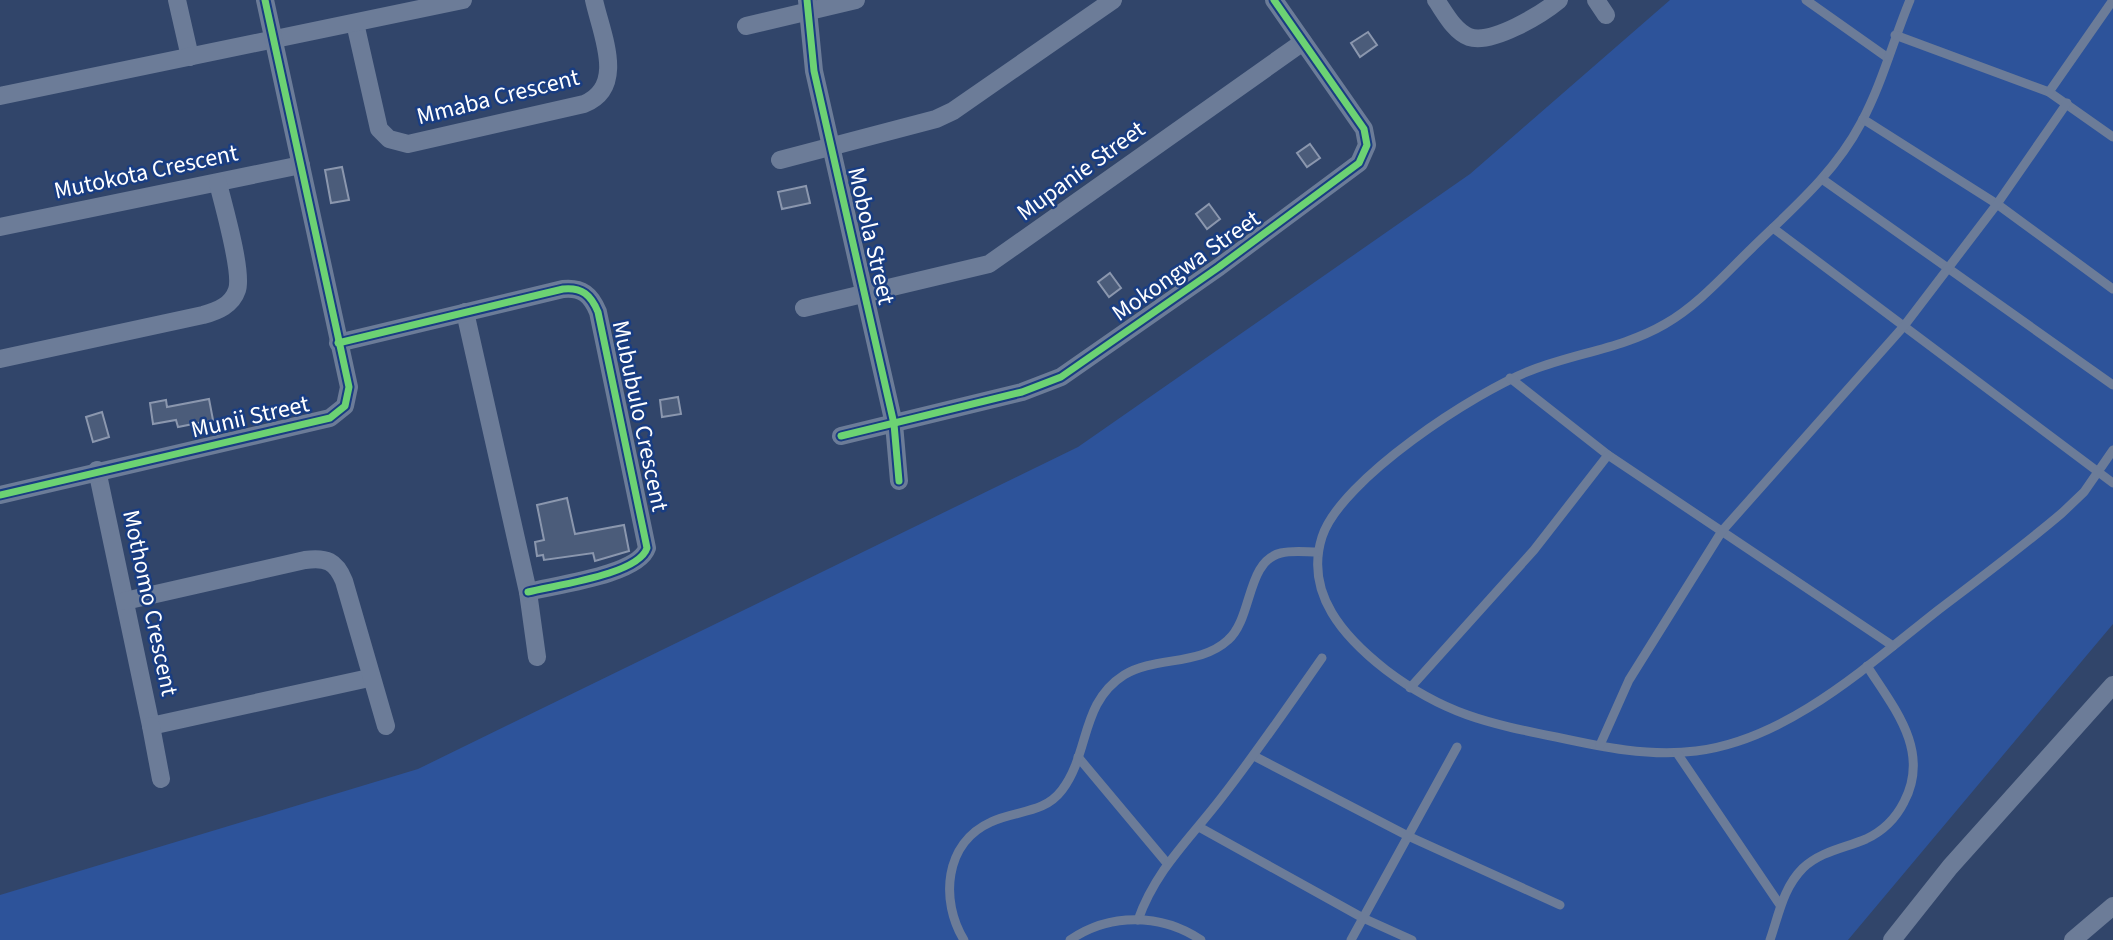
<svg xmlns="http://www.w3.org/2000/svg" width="2113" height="940" viewBox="0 0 2113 940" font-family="'Source Sans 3',sans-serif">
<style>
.green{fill:#2d539a}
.building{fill:#4b5c7a;stroke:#8b97ae;stroke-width:2}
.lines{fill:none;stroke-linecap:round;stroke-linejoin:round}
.service{stroke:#6c7c98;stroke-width:9}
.minor{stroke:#6c7c98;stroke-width:18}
.cycleway-casing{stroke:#193d82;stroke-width:11}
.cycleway{stroke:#6cd273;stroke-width:7}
.labels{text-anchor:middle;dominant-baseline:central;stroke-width:5;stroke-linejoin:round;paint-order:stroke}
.street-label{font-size:24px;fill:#fff;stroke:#193d82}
</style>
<rect width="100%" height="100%" fill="#31456a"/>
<path class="green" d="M1670 0H2113V624L1848 940H0V895L418 769 1078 447 1470 174Z"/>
<g class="building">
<path d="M1368 32 1377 45 1360 57 1351 43Z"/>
<path d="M1310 144 1320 158 1307 167 1297 153Z"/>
<path d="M342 167 349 200 331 203 325 170Z"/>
<path d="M806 186 810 203 782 209 778 192Z"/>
<path d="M1209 204 1220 219 1207 229 1196 214Z"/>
<path d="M1110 273 1121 288 1109 297 1098 282Z"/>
<path d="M678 397 681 414 662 417 660 400Z"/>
<path d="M209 399 213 420 178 427 176 420 153 424 150 403 166 400 167 407Z"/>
<path d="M102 412 109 437 93 442 86 417Z"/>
<path d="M567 498 575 534 624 525 629 551 595 561 593 553 544 560 543 555 537 556 535 542 544 540 537 505Z"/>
</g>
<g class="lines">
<g class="service">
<path d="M1806 0 1888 58"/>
<path d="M1910 0C1893 41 1882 84 1861 123 1834 174 1792 209 1751 249 1724 275 1698 305 1665 324 1624 348 1576 353 1532 370 1476 391 1340 480 1322 537 1304 594 1345 638 1386 670 1444 714 1487 723 1556 737 1602 747 1649 757 1696 751 1787 740 1867 666 1937 611 1979 579 2022 547 2062 513L2084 492 2113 450"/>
<path d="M1895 35 2049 92 2113 137"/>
<path d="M2049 92 2113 0"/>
<path d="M1863 119 1997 204 2113 289"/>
<path d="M1822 179 2113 385"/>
<path d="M1773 228 2113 483"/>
<path d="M1510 378 1608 455 1893 646"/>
<path d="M1410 688 1534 550 1608 455"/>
<path d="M1600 745 1629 680 1722 531 1904 326 1997 204 2067 103"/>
<path d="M1677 753 1780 905"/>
<path d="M1254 756 1408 836 1560 905"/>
<path d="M1078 757 1166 862"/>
<path d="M1199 827 1363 918 1412 940"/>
<path d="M1138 920C1156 869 1190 839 1222 797 1257 752 1289 705 1322 658"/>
<path d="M964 940C940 901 944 843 991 822 1016 810 1044 814 1062 790 1090 753 1080 703 1124 675 1155 656 1200 666 1228 640 1253 618 1246 561 1281 553 1293 550 1306 552 1318 552"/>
<path d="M1070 940C1109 913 1161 913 1201 940"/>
<path d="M1351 940 1457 747"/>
<path d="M1770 940C1779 914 1783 888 1803 868 1821 851 1845 848 1866 839 1883 831 1896 818 1904 802 1931 751 1894 708 1867 666"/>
</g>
<g class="minor">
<path d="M177 0 190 57"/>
<path d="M807 0 814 71 894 424 899 481"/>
<path d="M1436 0C1445 13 1454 31 1469 37 1492 45 1542 14 1559 0"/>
<path d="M1596 0 1606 15"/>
<path d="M355 23 379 129 389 139 408 144 584 104C627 87 601 33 594 0"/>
<path d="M746 26 856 0"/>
<path d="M0 96 463 0"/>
<path d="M780 160 936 119 953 111 1113 0"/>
<path d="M0 227 301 165"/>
<path d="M804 308 989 264 1303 42"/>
<path d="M465 312 528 592 537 657"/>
<path d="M338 343 563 289C582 287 591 295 598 312L647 548C638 575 555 585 528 592"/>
<path d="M0 359 203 315C218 311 232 305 237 290 243 272 223 204 218 183"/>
<path d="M841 436 1022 392 1061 377 1219 267 1359 163 1367 145 1364 129 1274 0"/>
<path d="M97 470 151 726 369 678"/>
<path d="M0 495 330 418 345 406 349 387 265 0"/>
<path d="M125 601 305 560C326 557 336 561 344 581L386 726"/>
<path d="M151 726 161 779"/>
<path d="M1892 940 1950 867 2113 685"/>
<path d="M2073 940 2113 906"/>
</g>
<g class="cycleway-casing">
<g id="cycleway">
<path d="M807 0 814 71 894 424 899 481"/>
<path d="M338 343 563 289C582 287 591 295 598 312L647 548C638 575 555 585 528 592"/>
<path d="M841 436 1022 392 1061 377 1219 267 1359 163 1367 145 1364 129 1274 0"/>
<path d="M0 495 330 418 345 406 349 387 265 0"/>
</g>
</g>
<use href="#cycleway" class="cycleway"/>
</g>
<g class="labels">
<g class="street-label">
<text transform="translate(498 97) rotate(-14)">Mmaba Crescent</text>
<text transform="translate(1081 171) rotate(-36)">Mupanie Street</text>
<text transform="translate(146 172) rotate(-12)">Mutokota Crescent</text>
<text transform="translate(871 236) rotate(77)">Mobola Street</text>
<text transform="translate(1186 266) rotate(-35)">Mokongwa Street</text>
<text transform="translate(640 416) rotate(78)">Mububulo Crescent</text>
<text transform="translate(250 417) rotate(-13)">Munii Street</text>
<text transform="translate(150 603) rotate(78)">Mothomo Crescent</text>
</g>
</g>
</svg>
